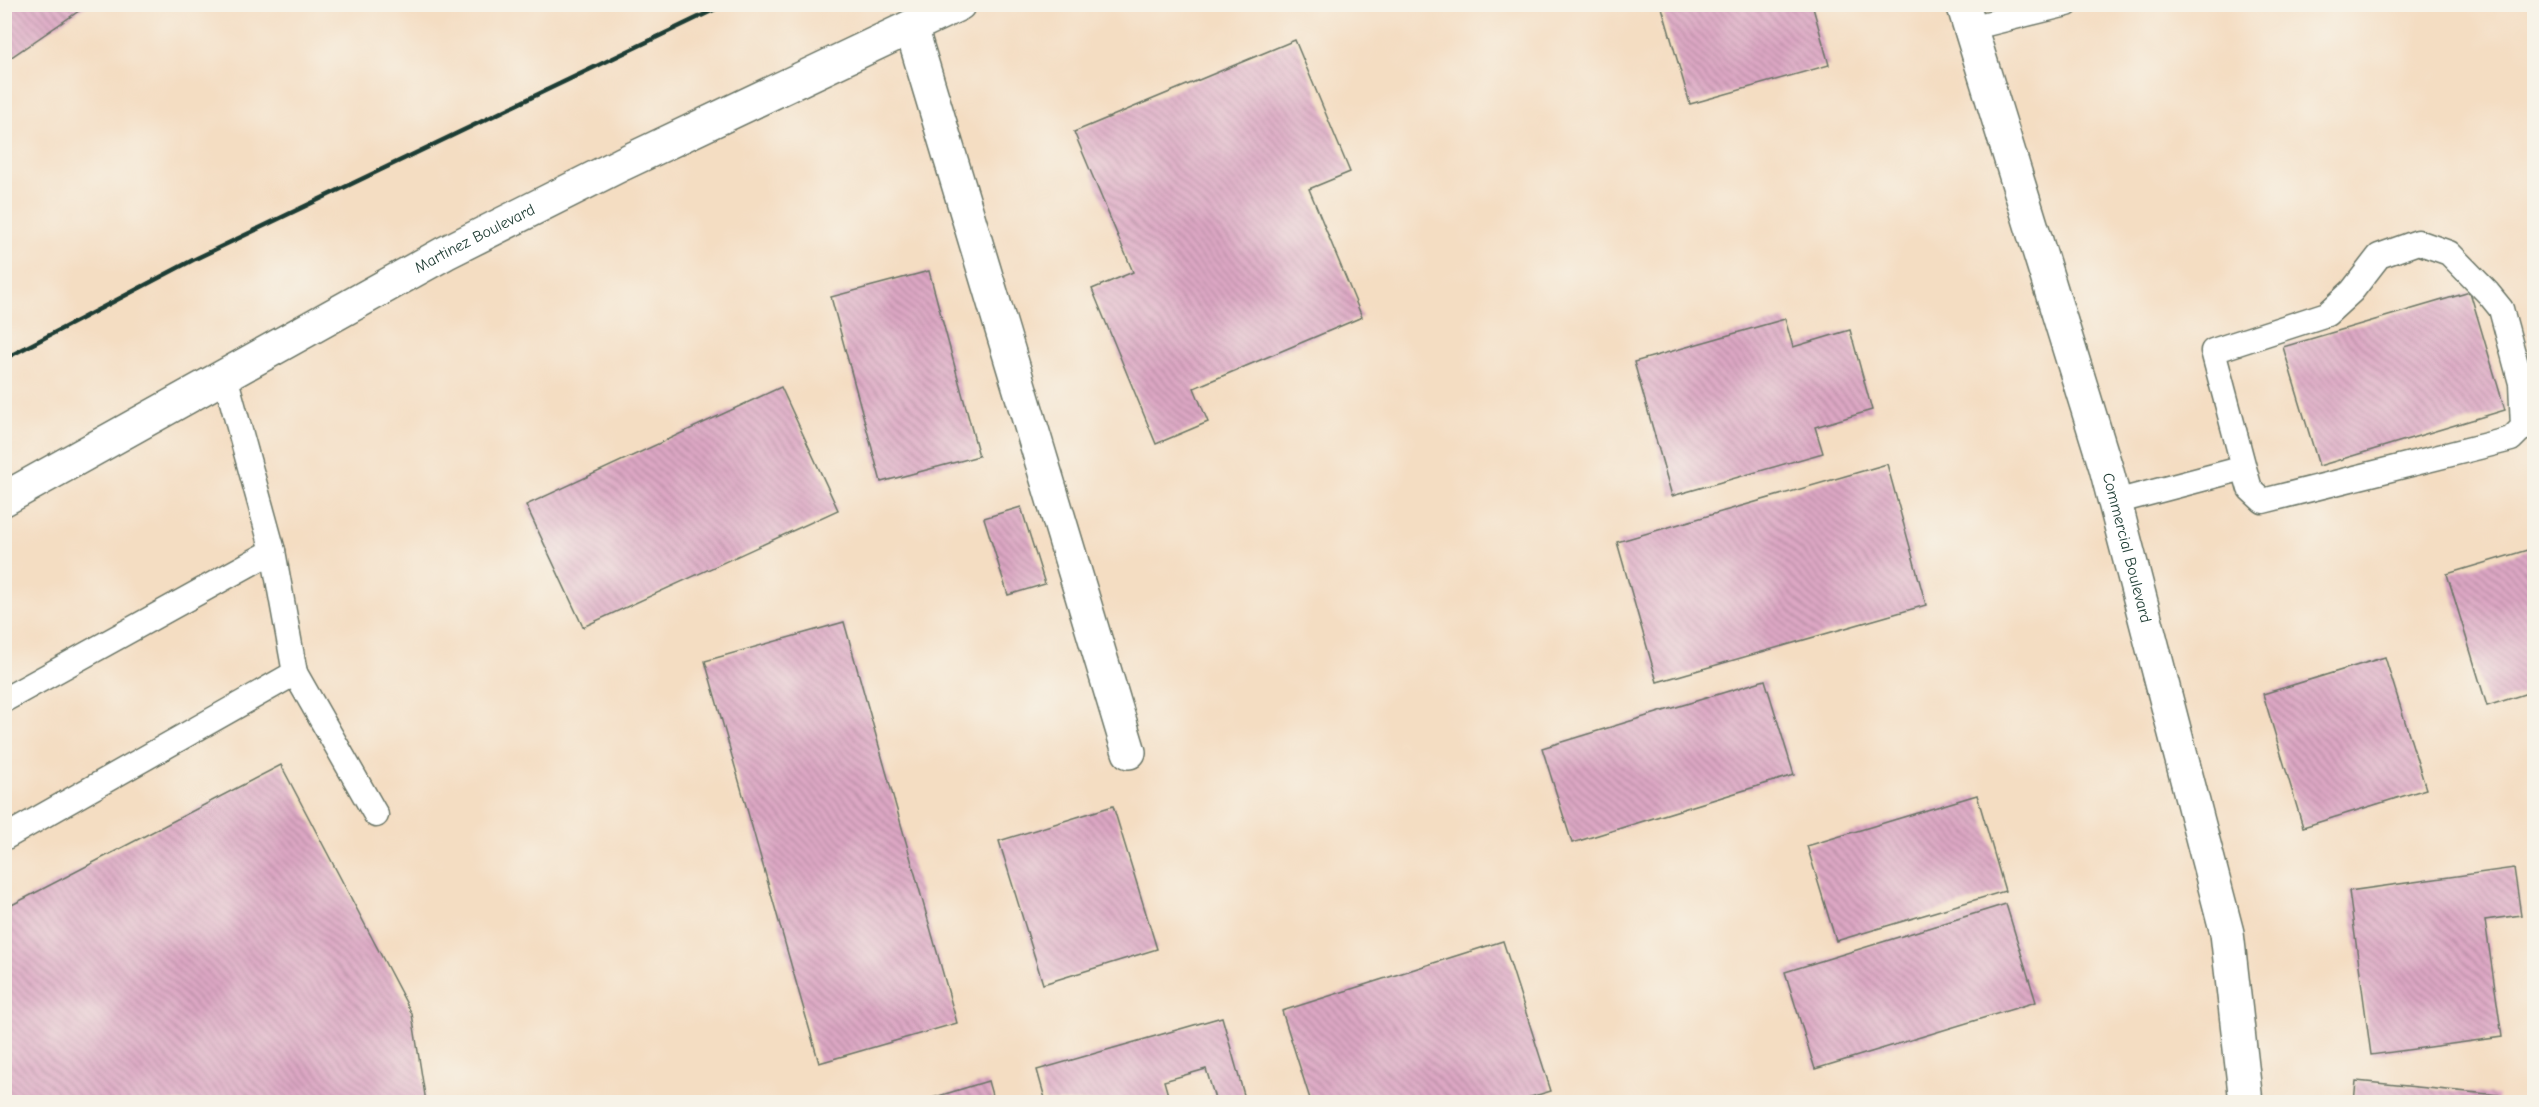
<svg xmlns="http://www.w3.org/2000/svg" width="2539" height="1107" viewBox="0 0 2539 1107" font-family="'Comic Neue',sans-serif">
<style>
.building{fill:url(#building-back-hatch)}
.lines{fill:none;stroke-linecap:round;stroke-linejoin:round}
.service-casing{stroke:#6a7566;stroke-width:27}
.minor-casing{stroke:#6a7566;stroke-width:36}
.service{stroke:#fff;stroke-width:24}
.minor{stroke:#fff;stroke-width:33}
.rail{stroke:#1f3d34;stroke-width:4.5}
.labels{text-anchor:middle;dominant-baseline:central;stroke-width:4.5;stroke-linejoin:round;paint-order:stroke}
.street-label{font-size:16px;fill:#1f3d34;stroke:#f7f3e8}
</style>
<defs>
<pattern id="building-back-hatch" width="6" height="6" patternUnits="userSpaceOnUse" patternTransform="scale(1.5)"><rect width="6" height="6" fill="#dda7c4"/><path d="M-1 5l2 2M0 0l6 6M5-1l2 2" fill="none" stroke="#b389a0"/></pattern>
</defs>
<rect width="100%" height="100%" fill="#f7f3e8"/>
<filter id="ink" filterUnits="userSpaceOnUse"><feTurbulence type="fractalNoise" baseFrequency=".0167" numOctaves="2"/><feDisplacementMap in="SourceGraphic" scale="12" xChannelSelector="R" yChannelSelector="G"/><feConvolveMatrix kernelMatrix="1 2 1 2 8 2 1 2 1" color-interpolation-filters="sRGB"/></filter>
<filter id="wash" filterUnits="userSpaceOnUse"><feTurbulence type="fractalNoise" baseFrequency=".008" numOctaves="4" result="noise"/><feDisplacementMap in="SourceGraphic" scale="24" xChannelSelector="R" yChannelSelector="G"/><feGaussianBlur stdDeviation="1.35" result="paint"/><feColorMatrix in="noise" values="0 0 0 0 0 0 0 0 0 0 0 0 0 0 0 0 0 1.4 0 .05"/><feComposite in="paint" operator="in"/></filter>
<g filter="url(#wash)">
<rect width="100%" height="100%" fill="#f4ddc2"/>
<g id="blocks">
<g class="building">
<path d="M4 4H89L4 62Z"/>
<path d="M1661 4H1812L1829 65 1690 104Z"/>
<path d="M1295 40 1350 172 1309 189 1362 317 1194 388 1208 422 1156 444 1092 289 1133 272 1074 132Z"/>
<path d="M929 271 979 456 881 482 831 297Z"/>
<path d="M2470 292 2505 410 2319 466 2283 347Z"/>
<path d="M1785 319 1793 347 1850 330 1872 410 1815 427 1823 453 1672 496 1634 362Z"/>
<path d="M781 387 838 510 583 627 526 505Z"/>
<path d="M1887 464 1926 605 1657 682 1617 542Z"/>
<path d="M1021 507 1045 584 1008 595 984 518Z"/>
<path d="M2534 548V691L2487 706 2447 574Z"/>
<path d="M844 622 957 1023 819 1063 705 661Z"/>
<path d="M2385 657 2426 789 2303 827 2263 694Z"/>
<path d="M1765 680 1794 775 1572 843 1542 748Z"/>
<path d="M281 765 412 1014 426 1102H4V909Z"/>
<path d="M1977 795 2005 891 1836 941 1807 846Z"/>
<path d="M1113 806 1157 949 1043 984 999 841Z"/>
<path d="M2514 868 2521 915 2485 920 2502 1037 2371 1055 2349 891Z"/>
<path d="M2006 904 2036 1002 1815 1069 1785 972Z"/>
<path d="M1503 941 1551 1091 1514 1102H1311L1282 1011Z"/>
<path d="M1222 1017 1246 1102H1216L1206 1069 1164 1081 1170 1102H1046L1037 1070Z"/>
<path d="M988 1081 994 1102H919Z"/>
<path d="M2356 1081 2498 1095 2497 1102H2354Z"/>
</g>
</g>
</g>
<g filter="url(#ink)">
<use href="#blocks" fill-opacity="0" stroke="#6a7566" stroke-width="1.5"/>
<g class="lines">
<g class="service-casing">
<g id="service">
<path d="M1970 28 2067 4"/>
<path d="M2115 502 2244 468 2213 351 2327 314 2352 291 2379 256 2418 242 2449 253 2488 293 2501 309 2521 383 2523 427 2511 439 2263 501 2250 489 2244 468"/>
<path d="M295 673 376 815"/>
<path d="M4 700 273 551"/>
<path d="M4 838 295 673 273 551 225 376"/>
</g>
</g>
<g class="minor-casing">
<g id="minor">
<path id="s1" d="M1963 4 2106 468 2227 933 2246 1102"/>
<path d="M911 27 1129 752"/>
<path id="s2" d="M4 499 445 253 622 164 959 4"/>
</g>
</g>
<use href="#service" class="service"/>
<use href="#minor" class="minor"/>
<path class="rail" d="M4 359 193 260 726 4"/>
</g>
</g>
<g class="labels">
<g class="street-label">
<text stroke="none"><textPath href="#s2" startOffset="538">Martinez Boulevard</textPath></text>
<text stroke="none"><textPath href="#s1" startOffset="568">Commercial Boulevard</textPath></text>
</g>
</g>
<rect width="2539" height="1107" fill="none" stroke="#f7f3e8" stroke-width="24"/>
</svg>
